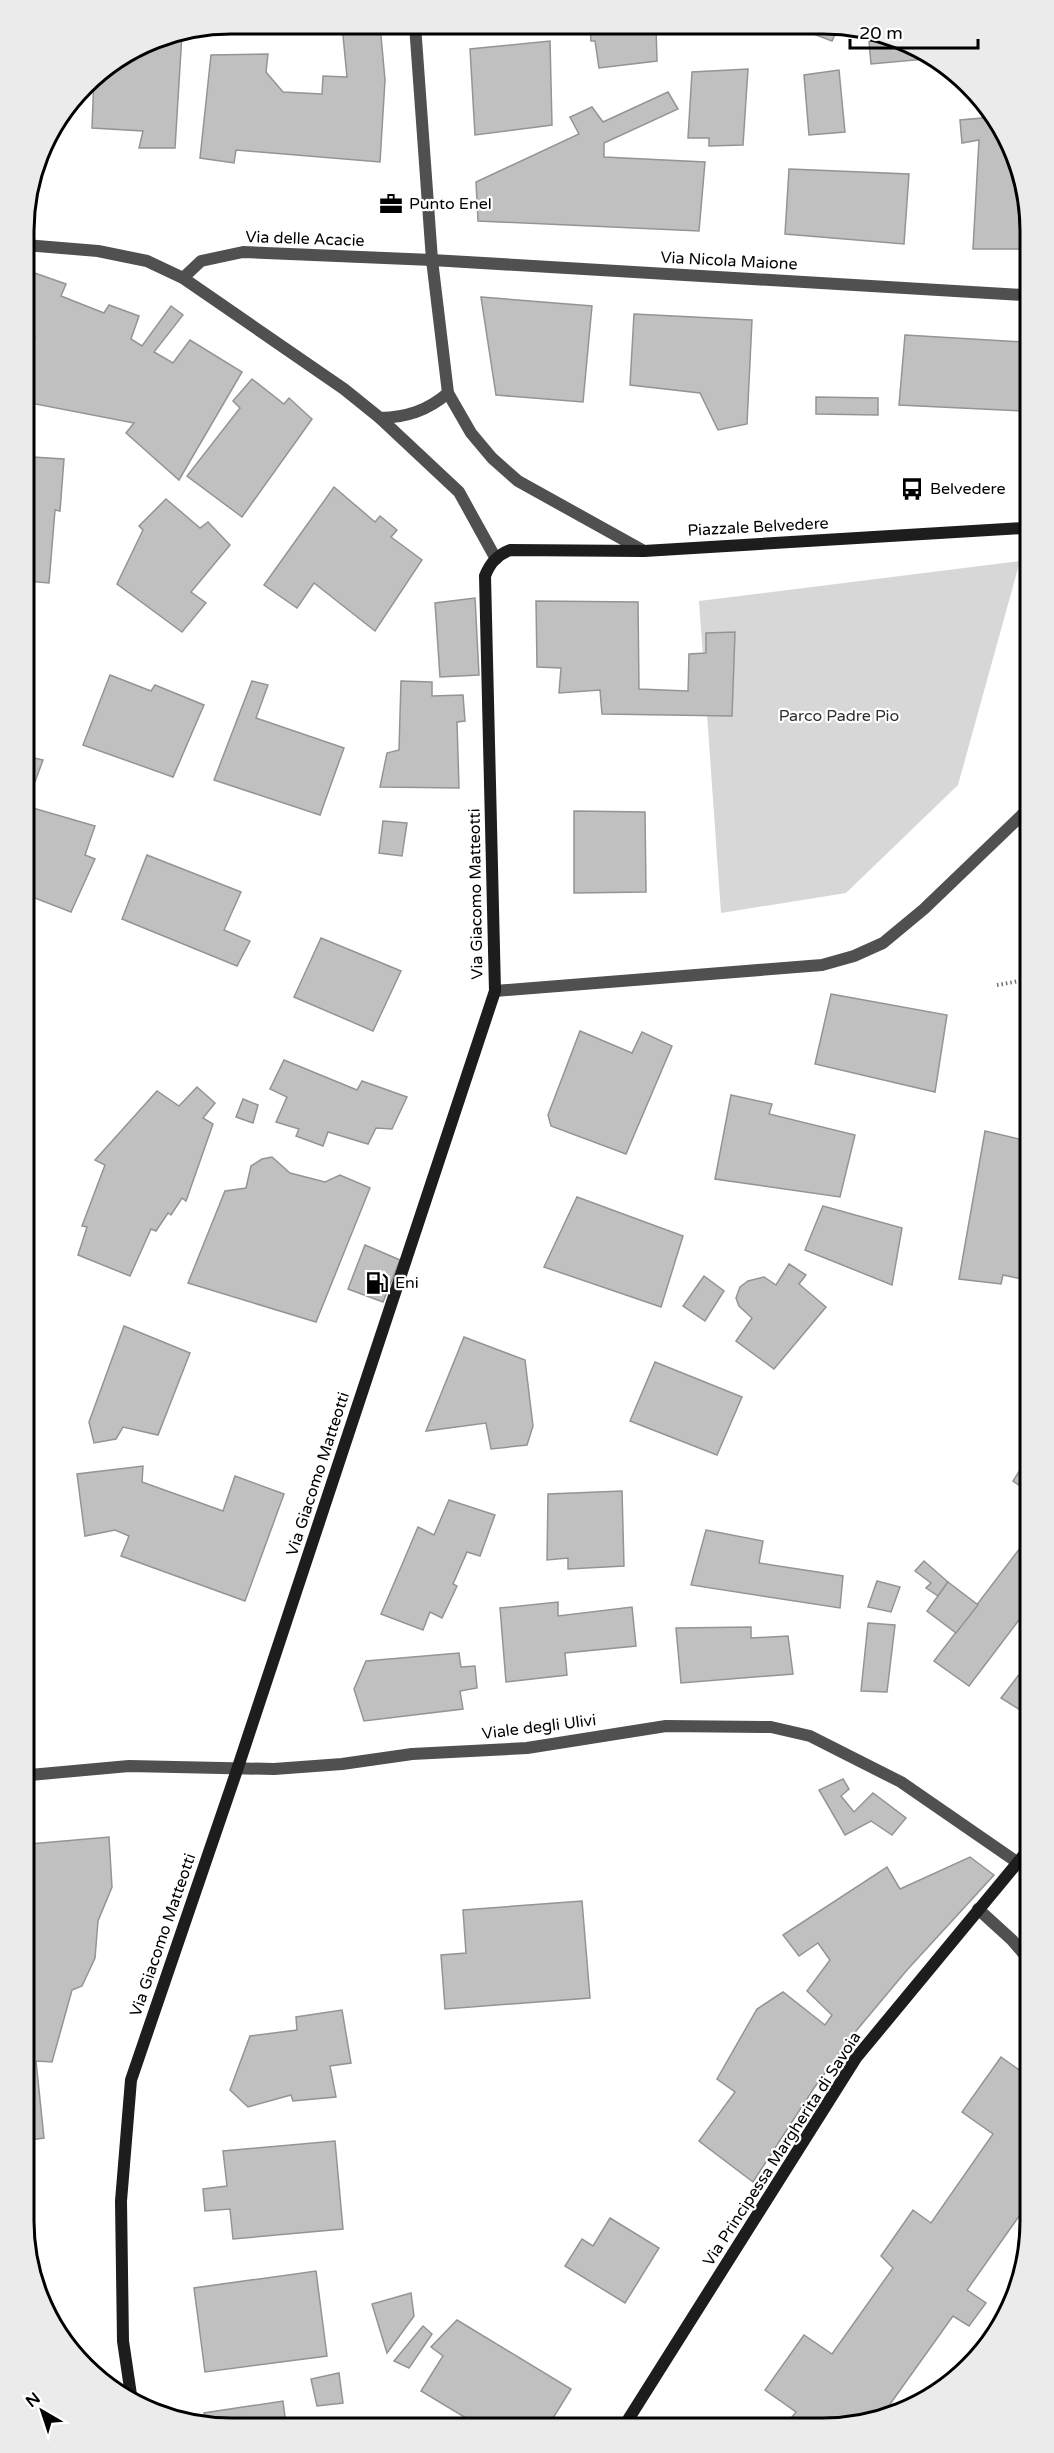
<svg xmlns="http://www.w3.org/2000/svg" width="1054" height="2453" viewBox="0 0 1054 2453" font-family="'Varela Round',sans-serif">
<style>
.green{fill:#d7d7d7}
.building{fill:#c0c0c0;stroke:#949494;stroke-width:1.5}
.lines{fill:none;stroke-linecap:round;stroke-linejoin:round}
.path{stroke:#727272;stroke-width:4;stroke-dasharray:1.5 3;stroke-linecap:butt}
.lane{stroke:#505050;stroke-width:12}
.street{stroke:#505050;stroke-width:12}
.secondary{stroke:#1d1d1d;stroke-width:12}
.labels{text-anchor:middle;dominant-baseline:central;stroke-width:4.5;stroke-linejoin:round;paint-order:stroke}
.poi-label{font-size:16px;fill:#000;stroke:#fff;text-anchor:start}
.street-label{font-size:16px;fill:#000;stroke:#fff}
.park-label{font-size:16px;fill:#2e2e2e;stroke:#fff}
.rim{fill:none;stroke:#000;stroke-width:3}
</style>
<rect width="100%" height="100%" fill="#fff"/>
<path class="green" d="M1020 561 958 785 846 893 721 913 699 601Z"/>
<g class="building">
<path d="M342 25H380L385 80 380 162 236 150 234 163 200 158 211 55 268 54 266 72 283 92 322 94 323 76 347 77Z"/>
<path d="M590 26 656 27 657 61 599 68 595 41H591Z"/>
<path d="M798 28H838L832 41Z"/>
<path d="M868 31 926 59 871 64Z"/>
<path d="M182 34 175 148H139L143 131 92 128 94 76 144 45H150L152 40Z"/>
<path d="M550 41 552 125 475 135 470 49Z"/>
<path d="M748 69 743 145 709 146V138H688L692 72Z"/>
<path d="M839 70 845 132 809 135 804 75Z"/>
<path d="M668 92 678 109 604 143V157L705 162 699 231 478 221 476 182 579 134 570 117 592 107 603 122Z"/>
<path d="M982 102 995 117 1023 177V249H973L979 140 962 143 960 120 982 118Z"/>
<path d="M53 130 52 144 45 143 46 139Z"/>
<path d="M789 169 909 174 904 244 785 234Z"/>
<path d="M29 271 66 284 61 296 104 313 109 305 139 316 131 339 142 346 171 306 183 315 154 352 173 363 190 340 242 372 179 480 126 433 134 423 25 402V382L35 337 25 334V282Z"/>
<path d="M481 297 592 306 583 402 496 395Z"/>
<path d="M634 314 752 320 747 424 718 430 700 393 630 385Z"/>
<path d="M905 335 1023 342V411L899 405Z"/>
<path d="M252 379 284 404 289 398 312 419 242 517 187 476 240 408 233 401Z"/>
<path d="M816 397 878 398V415L816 414Z"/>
<path d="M25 450H34L33 457 64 459 60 511 55 510 49 583 26 581Z"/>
<path d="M334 487 375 522 380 516 397 530 391 537 422 560 375 631 314 583 297 608 264 585Z"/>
<path d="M166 499 200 528 208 522 230 545 191 592 206 603 182 632 117 584 143 530 139 526Z"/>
<path d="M475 598 479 675 440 677 435 603Z"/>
<path d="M536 601 638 602 639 689 688 691 689 654 706 653V633L735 632 732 716 602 714 600 690 559 693 561 668 537 667Z"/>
<path d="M110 675 151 691 155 685 204 705 173 777 83 745Z"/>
<path d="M252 681 268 685 256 718 344 748 320 815 214 780Z"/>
<path d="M401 681 432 682V696L463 695 465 721 457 722 459 788 380 787 387 753 399 750Z"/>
<path d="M26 756 43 760 26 806 95 826 85 855 95 859 71 912 27 895Z"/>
<path d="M574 811 645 812 646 892 574 893Z"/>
<path d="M383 821 407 823 402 856 379 853Z"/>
<path d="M147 855 241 892 224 930 250 941 237 966 122 919Z"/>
<path d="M321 938 401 971 373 1031 294 997Z"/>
<path d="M831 994 947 1015 935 1092 815 1064Z"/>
<path d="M580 1031 632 1053 642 1032 672 1046 626 1154 551 1126 548 1115Z"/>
<path d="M284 1060 357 1090 362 1081 407 1097 392 1129 376 1128 368 1144 328 1132 323 1146 296 1136 299 1129 276 1122 287 1097 270 1089Z"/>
<path d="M197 1087 215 1103 203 1118 213 1124 186 1201 182 1198 171 1215 168 1213 156 1231 151 1229 130 1276 78 1255 87 1227 82 1226 105 1165 95 1160 157 1091 179 1106Z"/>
<path d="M731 1095 772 1104 769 1114 855 1135 840 1197 715 1179Z"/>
<path d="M243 1099 258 1105 253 1123 236 1117Z"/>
<path d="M985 1131 1023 1140 1022 1148 1026 1149V1280L1003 1275 1001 1284 959 1279Z"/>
<path d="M272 1157 290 1173 325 1182 340 1175 370 1188 316 1322 188 1283 225 1191 246 1188 251 1166 262 1159Z"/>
<path d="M577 1197 683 1236 661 1307 544 1267Z"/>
<path d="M823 1206 902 1228 892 1285 805 1250Z"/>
<path d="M365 1245 400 1260 383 1302 348 1289Z"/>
<path d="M789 1264 806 1275 799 1284 826 1307 774 1369 736 1341 752 1318 739 1306 736 1298 740 1287 748 1281 764 1277 776 1285Z"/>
<path d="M704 1276 724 1291 705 1321 683 1306Z"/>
<path d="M124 1326 190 1353 158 1435 123 1427 116 1439 94 1443 89 1422Z"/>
<path d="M464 1337 525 1360 533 1426 527 1445 491 1449 486 1423 426 1431Z"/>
<path d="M655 1362 742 1397 717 1455 630 1421Z"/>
<path d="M1027 1451V1491L1013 1481 1027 1459 1024 1455Z"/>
<path d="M143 1466 142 1482 223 1511 235 1476 284 1494 245 1601 121 1556 129 1536 115 1530 85 1536 77 1474Z"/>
<path d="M622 1491 624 1566 568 1569V1558L547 1560 548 1494Z"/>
<path d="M449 1500 495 1515 480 1556 467 1552 453 1584 457 1586 442 1618 430 1612 423 1630 381 1614 418 1527 434 1535Z"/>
<path d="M706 1530 763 1541 759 1563 843 1576 840 1608 691 1585Z"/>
<path d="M1027 1539 1028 1608 969 1686 934 1661Z"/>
<path d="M924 1561 948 1582 938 1596 926 1588 931 1583 915 1571Z"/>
<path d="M877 1581 900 1587 891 1612 868 1607Z"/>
<path d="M948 1582 978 1605 956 1633 927 1611Z"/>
<path d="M558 1602V1616L632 1607 636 1646 565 1653 567 1675 506 1682 500 1608Z"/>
<path d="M868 1623 895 1625 887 1692 861 1691Z"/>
<path d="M751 1627V1638L788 1636 793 1674 681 1683 676 1628Z"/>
<path d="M459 1653 461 1667 475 1666 477 1688 460 1691 463 1709 364 1721 354 1689 366 1661Z"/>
<path d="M1028 1663V1715L1001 1698Z"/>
<path d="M843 1779 849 1789 841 1796 854 1812 873 1793 906 1818 892 1835 871 1821 845 1835 819 1790Z"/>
<path d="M109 1837 112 1887 98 1921 95 1958 82 1986 72 1990 52 2062 36 2061 44 2138 31 2140 30 1844Z"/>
<path d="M970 1857 994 1875 907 1970 856 2031 814 2088 753 2182 699 2141 735 2092 717 2079 757 2009 783 1992 825 2025 832 2015 807 1991 830 1960 818 1943 799 1956 783 1935 887 1867 900 1889Z"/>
<path d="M582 1901 590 1998 445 2009 441 1955 466 1953 463 1910Z"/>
<path d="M342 2010 351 2063 330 2066 336 2097 293 2101 291 2095 248 2107 230 2090 250 2036 297 2030 296 2017Z"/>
<path d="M1001 2057 1029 2077V2202L967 2290 986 2303 969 2326 953 2316 878 2421 788 2422 796 2412 765 2390 804 2335 832 2354 893 2268 881 2256 913 2210 931 2223 993 2134 962 2112Z"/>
<path d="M335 2141 343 2229 233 2239 230 2209 205 2211 203 2189 227 2186 223 2151Z"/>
<path d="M610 2218 659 2248 625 2303 565 2266 582 2239 593 2246Z"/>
<path d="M316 2271 327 2356 205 2372 194 2288Z"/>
<path d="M411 2293 414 2316 387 2353 372 2304Z"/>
<path d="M457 2320 571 2389 550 2423 476 2424 421 2391 443 2356 431 2347Z"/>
<path d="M423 2326 432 2334 409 2368 394 2361Z"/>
<path d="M339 2373 343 2403 317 2406 311 2379Z"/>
<path d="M283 2401 286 2425H206L204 2413Z"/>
</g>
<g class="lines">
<path class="path" d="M997 985 1025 980"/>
<path class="lane" d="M978 1909 1012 1940 1029 1960"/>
<g class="street">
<path d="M415 25 432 260 448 393 471 433 492 458 518 481 644 551"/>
<path d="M25 245 98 251 147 261 183 278 344 389 380 418 459 492 496 559"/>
<path d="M183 278 201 261 243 252 432 260 1023 295"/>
<path d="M380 418C407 417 427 411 448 393"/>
<path d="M495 991 822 965 854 956 883 943 924 909 1025 812"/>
<path d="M30 1775 129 1766 274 1769 342 1764 412 1754 527 1748 666 1726 771 1727 810 1736 901 1782 1017 1862"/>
</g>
<g class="secondary">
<path d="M131 2395 123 2341 121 2201 131 2080 237 1770 495 991 485 576C490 563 497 555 510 550L644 551 1024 528"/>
<path d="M626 2423 856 2058 1028 1850"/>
</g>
</g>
<defs>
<g id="office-bare" transform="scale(1.8)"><path d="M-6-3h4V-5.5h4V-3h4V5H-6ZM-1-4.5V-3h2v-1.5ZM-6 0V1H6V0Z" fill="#000" stroke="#fff" stroke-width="2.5" paint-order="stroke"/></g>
<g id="bus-bare" transform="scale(1.8)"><path d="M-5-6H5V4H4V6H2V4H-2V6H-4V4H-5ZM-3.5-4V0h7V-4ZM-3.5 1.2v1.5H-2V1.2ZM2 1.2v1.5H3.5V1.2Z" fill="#000" stroke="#fff" stroke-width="2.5" paint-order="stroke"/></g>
<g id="fuel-bare" transform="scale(1.8)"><path d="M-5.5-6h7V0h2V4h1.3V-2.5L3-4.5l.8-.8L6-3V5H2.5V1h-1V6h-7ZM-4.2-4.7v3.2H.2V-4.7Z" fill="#000" stroke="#fff" stroke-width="2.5" paint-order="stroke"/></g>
</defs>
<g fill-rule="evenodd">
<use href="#office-bare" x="391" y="204"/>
<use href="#bus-bare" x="912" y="489"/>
<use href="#fuel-bare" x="377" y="1283"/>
</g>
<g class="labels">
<g class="poi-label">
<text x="409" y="204">Punto Enel</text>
<text x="930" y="489">Belvedere</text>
<text x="395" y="1283">Eni</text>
</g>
<g class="street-label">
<text transform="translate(305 239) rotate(2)">Via delle Acacie</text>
<text transform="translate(729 261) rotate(3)">Via Nicola Maione</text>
<text transform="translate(758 527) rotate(-3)">Piazzale Belvedere</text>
<text transform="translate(476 894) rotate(-91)">Via Giacomo Matteotti</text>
<text transform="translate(318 1474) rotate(-72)">Via Giacomo Matteotti</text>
<text transform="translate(539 1727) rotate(-7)">Viale degli Ulivi</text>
<text transform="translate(163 1935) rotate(-71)">Via Giacomo Matteotti</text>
<text transform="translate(782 2149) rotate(-57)">Via Principessa Margherita di Savoia</text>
</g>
<g class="park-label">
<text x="839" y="716">Parco Padre Pio</text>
</g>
</g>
<path d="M0 0H1054V2453H0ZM231 34H823A197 197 0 0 1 1020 231V2221A197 197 0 0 1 823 2418H231A197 197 0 0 1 34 2221V231A197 197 0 0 1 231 34Z" fill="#ebebeb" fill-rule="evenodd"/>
<path class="rim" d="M231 34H823A197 197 0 0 1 1020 231V2221A197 197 0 0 1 823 2418H231A197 197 0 0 1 34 2221V231A197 197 0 0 1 231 34Z"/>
<g transform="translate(42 2411) rotate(321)" stroke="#ffffff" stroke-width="4.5" paint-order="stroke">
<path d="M0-4.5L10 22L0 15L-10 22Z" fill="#000000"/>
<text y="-9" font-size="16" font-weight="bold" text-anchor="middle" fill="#000000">N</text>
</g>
<path d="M850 39v9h128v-9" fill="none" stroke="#000000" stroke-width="3"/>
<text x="859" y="39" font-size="18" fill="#000000" stroke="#ffffff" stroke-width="4.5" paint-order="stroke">20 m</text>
</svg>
